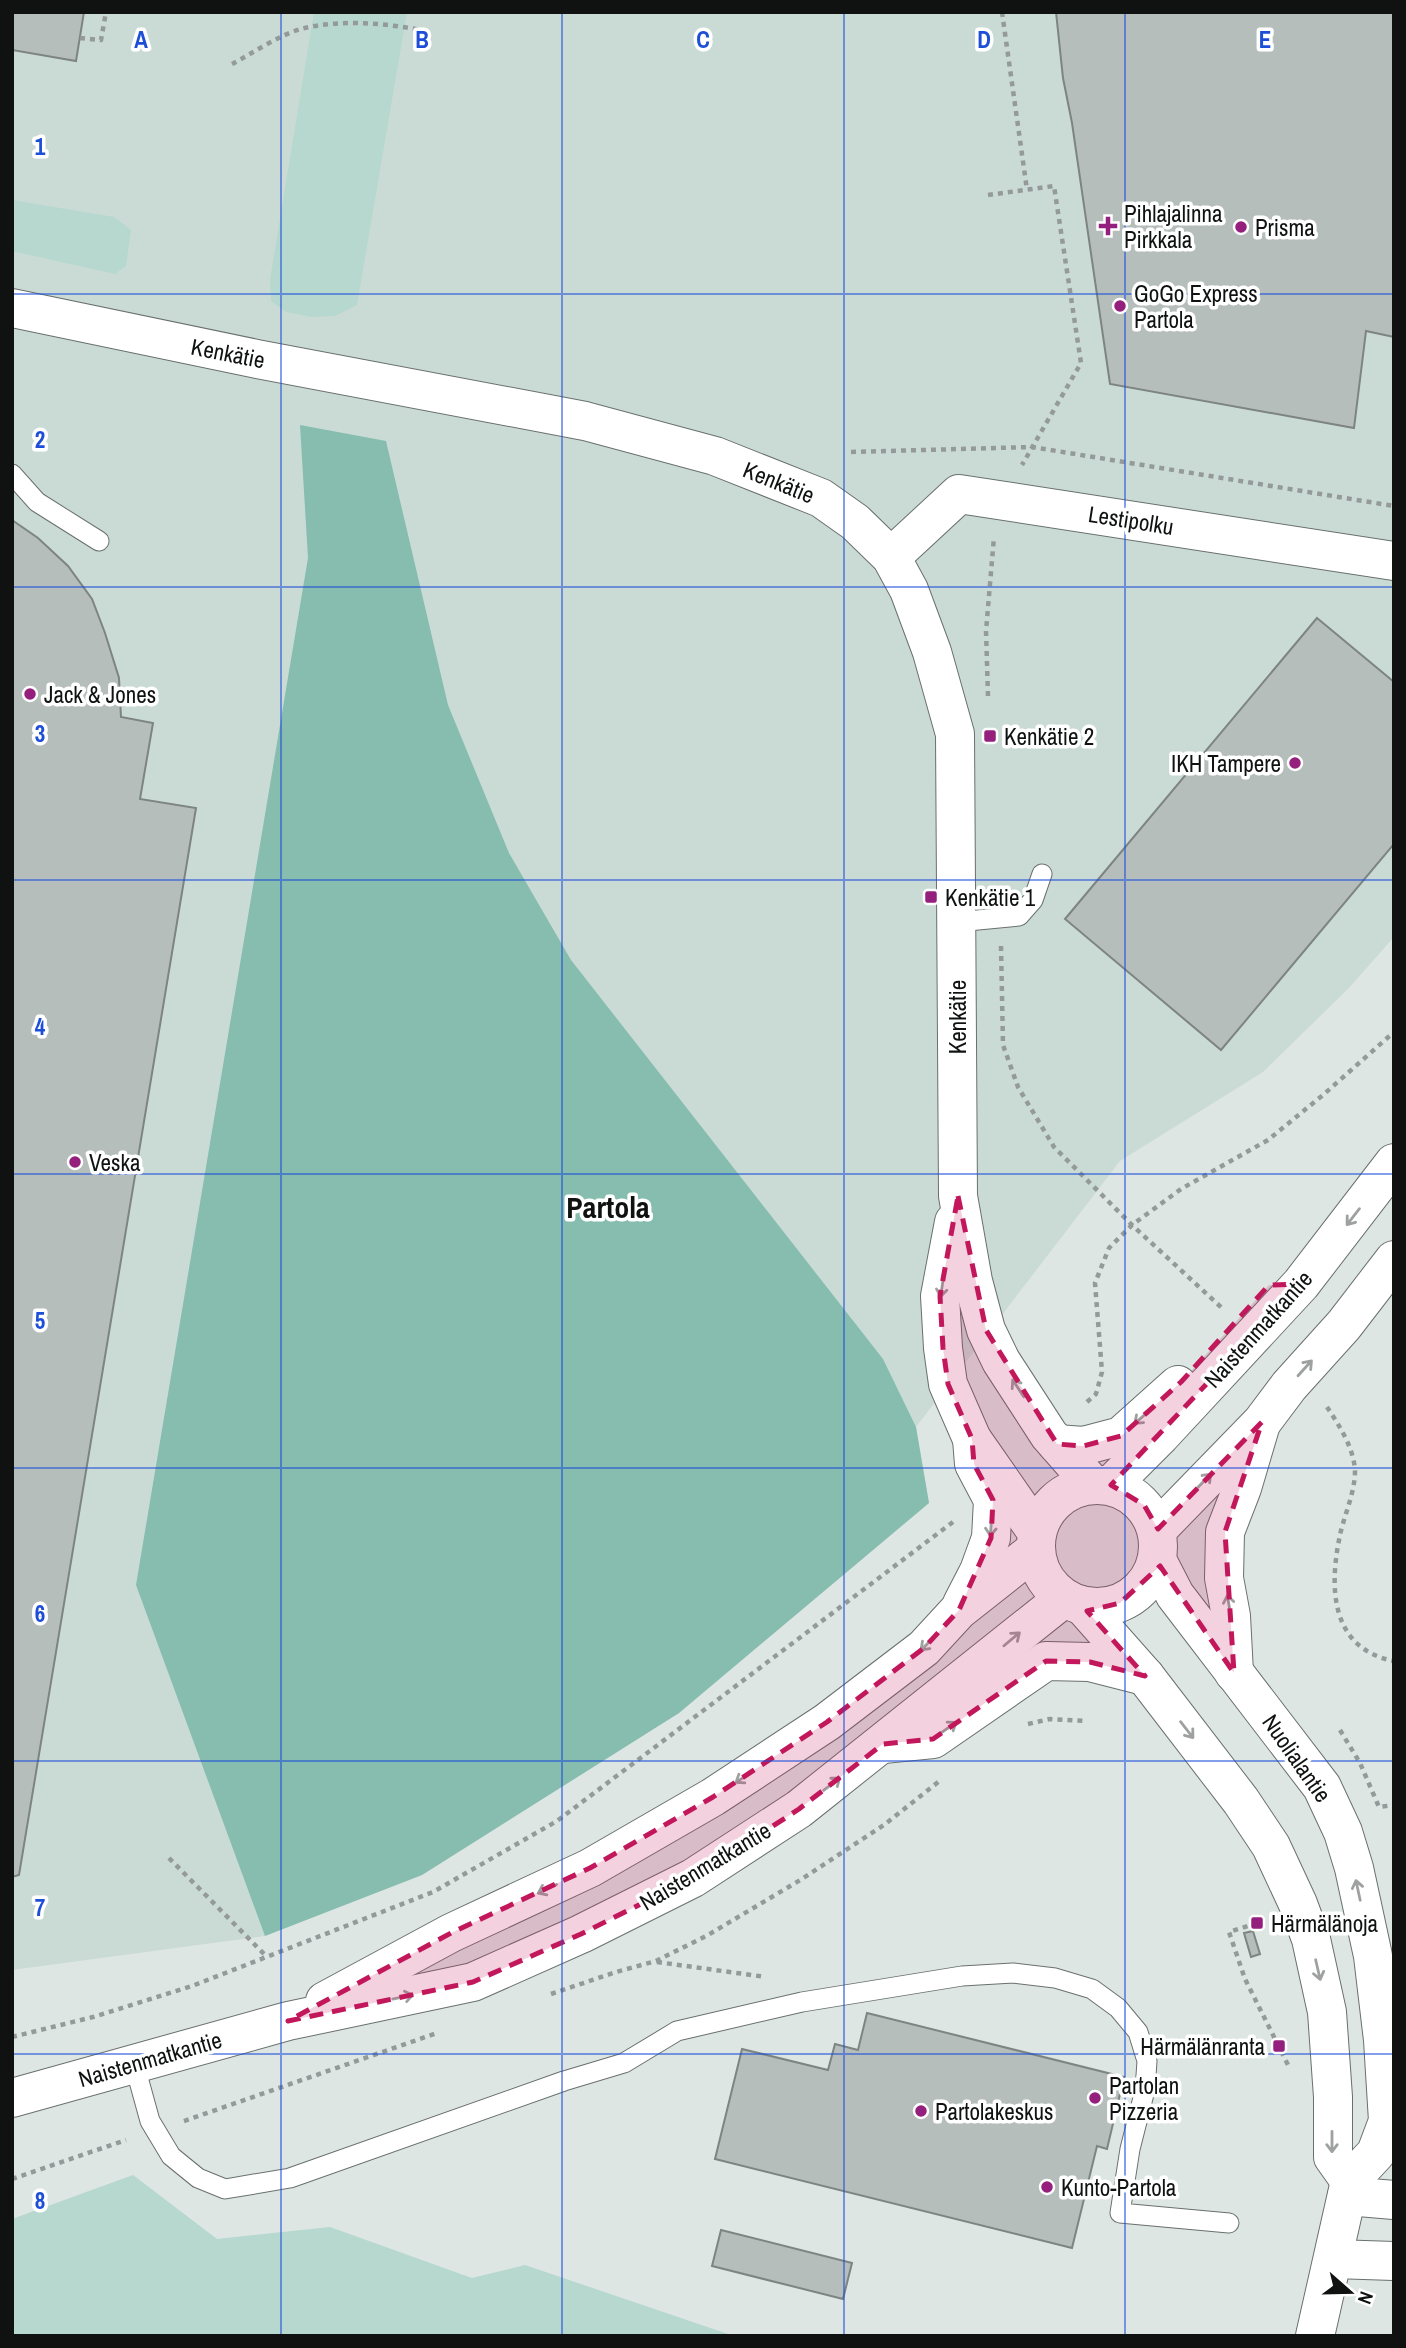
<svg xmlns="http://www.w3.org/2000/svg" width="1406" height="2348" viewBox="0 0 1406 2348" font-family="'Archivo Narrow',sans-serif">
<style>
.built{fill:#cadbd6}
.green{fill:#b6d8ce}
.forest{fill:#86bdae}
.building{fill:#b6bebc;stroke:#7d8482;stroke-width:2}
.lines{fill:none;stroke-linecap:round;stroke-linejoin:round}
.service-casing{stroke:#69706e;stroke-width:21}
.minor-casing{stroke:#69706e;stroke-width:40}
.tertiary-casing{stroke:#69706e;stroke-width:40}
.primary-casing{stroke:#69706e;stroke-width:40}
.path{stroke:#949a99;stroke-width:4.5;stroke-dasharray:5 5;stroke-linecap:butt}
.service{stroke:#fff;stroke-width:19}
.minor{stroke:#fff;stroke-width:38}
.tertiary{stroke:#fff;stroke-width:38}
.primary{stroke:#fff;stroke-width:38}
.oneway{stroke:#9fa0a0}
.marked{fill:#c2185b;fill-opacity:0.2;stroke:#c2185b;stroke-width:5;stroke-dasharray:14 9;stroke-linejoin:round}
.grid{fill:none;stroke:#1d4ed8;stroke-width:2;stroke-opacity:0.55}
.poi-dot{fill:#941f7d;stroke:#fff;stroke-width:2.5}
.labels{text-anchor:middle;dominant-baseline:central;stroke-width:7;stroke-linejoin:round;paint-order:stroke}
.poi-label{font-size:23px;fill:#0f1211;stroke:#fff;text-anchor:start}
.street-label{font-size:23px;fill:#0f1211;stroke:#fff}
.district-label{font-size:30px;font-weight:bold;fill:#0f1211;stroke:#fff}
.grid-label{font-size:23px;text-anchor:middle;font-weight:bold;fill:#1d4ed8;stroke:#fff;stroke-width:7;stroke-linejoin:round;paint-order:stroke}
</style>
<rect width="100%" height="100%" fill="#dee6e4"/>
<path class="built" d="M12 12H1394V937L1349 988 1263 1072 1120 1161 916 1427 929 1503 679 1713 422 1875 265 1936 12 1970Z"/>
<g class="green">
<path d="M314 12H407L357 305 335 316 312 317 286 312 271 301 270 280Z"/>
<path d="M12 200 114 217 131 230 126 266 115 274 12 251Z"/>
<path d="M133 2175 217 2239 330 2227 472 2278 525 2265 734 2336H12V2219Z"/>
</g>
<path class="forest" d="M300 425 386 441 448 705 509 853 571 960 883 1359 916 1427 929 1503 679 1713 422 1875 265 1936 136 1585 308 558Z"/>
<g class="building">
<path d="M12 12H84L76 61 12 50Z"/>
<path d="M1056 12H1394V337L1366 331 1354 428 1110 384 1072 123 1063 78Z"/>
<path d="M12 520 38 538 68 566 92 599 105 633 119 678 121 717 153 723 140 799 196 808 19 1875 12 1877Z"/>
<path d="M1317 618 1394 682V844L1221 1050 1065 919Z"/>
<path d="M1253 1931 1260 1954 1251 1957 1244 1933Z"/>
<path d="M867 2013 1124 2077 1107 2149 1097 2146 1072 2248 715 2159 742 2049 828 2070 835 2044 858 2050Z"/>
<path d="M721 2230 852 2263 843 2299 712 2266Z"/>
</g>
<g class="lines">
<g class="service-casing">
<g id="service">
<path d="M12 474 37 502 99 541"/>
<path d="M957 922 1019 916 1033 900 1042 874"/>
<path d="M134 2063 150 2121 171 2156 198 2178 225 2189 290 2178 564 2081 624 2063 677 2031 802 2002 962 1976 1013 1973 1055 1978 1092 1989 1118 2008 1138 2032 1147 2061 1145 2090 1130 2149 1120 2213 1229 2223"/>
</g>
</g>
<g class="minor-casing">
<g id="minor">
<path d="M12 308 257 359 585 421 715 456 821 498 855 522 891 557 909 590 932 652 955 734 958 1196 973 1281 986 1330 1001 1361 1049 1435 1092 1484"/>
<path d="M891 557 959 494 1394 561"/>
<path d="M954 1222 940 1296 943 1348 948 1384 972 1439 1036 1531"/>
</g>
</g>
<g class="tertiary-casing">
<g id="tertiary">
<path d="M1157 1560 1175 1595 1322 1787 1343 1832 1354 1868 1373 1956 1383 2040 1388 2121 1376 2153 1350 2181 1315 2336"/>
<path d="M1083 1606 1145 1676 1241 1801 1271 1846 1298 1904 1311 1939 1327 2012 1333 2097V2157L1350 2181"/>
<path d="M1347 2196 1394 2200"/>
<path d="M1334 2259 1394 2261"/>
</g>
</g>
<g class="primary-casing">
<g id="primary">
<path d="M1057 1444 1083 1446 1121 1436 1178 1385"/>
<circle cx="1097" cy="1546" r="61"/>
<path d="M1111 1485 1161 1435 1301 1284 1394 1163"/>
<path d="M1157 1530 1262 1422 1289 1386 1344 1325 1394 1260"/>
<path d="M962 1604 979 1571 991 1538 993 1500 974 1464 972 1439"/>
<path d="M1234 1673 1231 1616 1224 1578 1225 1532 1242 1488 1260 1427"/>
<path d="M883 1744 933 1739 1046 1661 1090 1662 1145 1676"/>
<path d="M325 2001 451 1933 590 1868 713 1797 827 1722 924 1648 959 1610 1035 1550"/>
<path d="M12 2098 288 2021 473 1982 581 1934 693 1878 799 1809 1064 1598"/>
</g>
</g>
<g class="path">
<path d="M1002 12 1027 190"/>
<path d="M80 38 101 40 106 12"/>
<path d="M232 64C251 54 281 34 301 29 339 19 383 23 421 30"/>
<path d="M988 195 1054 186 1081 363 1022 465"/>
<path d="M851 452 1032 447 1394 506"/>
<path d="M988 696 986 631 994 537"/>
<path d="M1001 946 1003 1045 1018 1087 1054 1147 1132 1225 1223 1309"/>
<path d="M1087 1402 1096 1394 1102 1372 1095 1283 1109 1248 1132 1225 1181 1189 1268 1140 1323 1095 1394 1032"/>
<path d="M1327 1407C1339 1425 1354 1448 1355 1471 1355 1494 1343 1517 1339 1540 1329 1591 1332 1649 1394 1661"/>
<path d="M1028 1724 1050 1719 1086 1721"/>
<path d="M1340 1730 1360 1763 1379 1807 1394 1805"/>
<path d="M169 1858 266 1956"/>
<path d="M1257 1923 1229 1932 1245 1979 1289 2067"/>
<path d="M657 1962 766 1977"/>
<path d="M551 1994 616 1972 656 1961 708 1935 802 1879 884 1825 942 1779"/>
<path d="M12 2037 93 2017 192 1986 433 1892 557 1821 953 1522"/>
<path d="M184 2121 437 2033"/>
<path d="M12 2179 126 2140"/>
</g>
<use href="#service" class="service"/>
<use href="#minor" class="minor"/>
<use href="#tertiary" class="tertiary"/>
<use href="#primary" class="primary"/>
</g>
<defs><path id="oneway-shaft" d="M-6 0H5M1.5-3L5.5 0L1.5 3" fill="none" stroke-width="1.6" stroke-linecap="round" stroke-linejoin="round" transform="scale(1.75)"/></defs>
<g class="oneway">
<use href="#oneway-shaft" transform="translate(1353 1217) rotate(128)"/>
<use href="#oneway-shaft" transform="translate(942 1287) rotate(98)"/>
<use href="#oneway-shaft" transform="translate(1305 1368) rotate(-48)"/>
<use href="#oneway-shaft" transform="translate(1018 1388) rotate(-123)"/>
<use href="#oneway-shaft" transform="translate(1142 1417) rotate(138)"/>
<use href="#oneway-shaft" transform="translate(1204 1481) rotate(-46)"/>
<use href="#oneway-shaft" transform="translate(991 1526) rotate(94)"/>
<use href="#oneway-shaft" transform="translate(1229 1605) rotate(-100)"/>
<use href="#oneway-shaft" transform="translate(1012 1639) rotate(-40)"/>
<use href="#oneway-shaft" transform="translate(928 1643) rotate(135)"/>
<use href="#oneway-shaft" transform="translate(948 1728) rotate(-35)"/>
<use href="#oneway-shaft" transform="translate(1187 1730) rotate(52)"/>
<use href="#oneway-shaft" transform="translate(744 1777) rotate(146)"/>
<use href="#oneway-shaft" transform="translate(832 1784) rotate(-38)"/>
<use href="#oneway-shaft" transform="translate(547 1889) rotate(155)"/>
<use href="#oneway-shaft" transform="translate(1358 1890) rotate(-102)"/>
<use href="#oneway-shaft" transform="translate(1318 1970) rotate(77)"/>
<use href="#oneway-shaft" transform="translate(403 1997) rotate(-12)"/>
<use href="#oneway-shaft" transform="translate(1332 2142) rotate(90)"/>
</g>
<path class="marked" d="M958 1196 986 1330 1057 1444 1083 1446 1121 1436 1181 1382 1269 1285 1301 1284 1111 1485 1144 1505 1158 1529 1262 1422 1225 1532 1234 1673 1160 1566 1120 1603 1087 1611 1145 1676 1090 1662 1046 1661 933 1739 883 1744 799 1809 693 1878 581 1934 473 1982 288 2021 451 1933 590 1868 713 1797 827 1722 924 1648 959 1610 991 1538 993 1500 974 1464 972 1439 948 1384 943 1348 940 1296Z"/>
<path class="grid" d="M281 12V2336M562 12V2336M844 12V2336M1125 12V2336M12 294H1394M12 587H1394M12 880H1394M12 1174H1394M12 1468H1394M12 1761H1394M12 2054H1394"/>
<g class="poi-dot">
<path d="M1104.5 215.5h7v7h7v7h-7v7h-7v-7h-7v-7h7z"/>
<circle cx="1241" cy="227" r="7"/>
<circle cx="1120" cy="306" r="7"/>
<circle cx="30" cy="694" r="7"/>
<rect x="983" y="729" width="14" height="14" rx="3.5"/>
<circle cx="1295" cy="763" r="7"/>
<rect x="924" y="890" width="14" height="14" rx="3.5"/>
<circle cx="75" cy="1162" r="7"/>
<rect x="1250" y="1916" width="14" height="14" rx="3.5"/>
<rect x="1272" y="2039" width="14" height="14" rx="3.5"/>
<circle cx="1095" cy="2098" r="7"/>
<circle cx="921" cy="2111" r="7"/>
<circle cx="1047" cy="2187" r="7"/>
</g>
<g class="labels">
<g class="poi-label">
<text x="1124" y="213">Pihlajalinna<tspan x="1124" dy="26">Pirkkala</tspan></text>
<text x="1255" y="227">Prisma</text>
<text x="1134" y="293">GoGo Express<tspan x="1134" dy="26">Partola</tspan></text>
<text x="44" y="694">Jack &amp; Jones</text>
<text x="1004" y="736">Kenkätie 2</text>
<text x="1281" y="763" text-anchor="end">IKH Tampere</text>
<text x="945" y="897">Kenkätie 1</text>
<text x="89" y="1162">Veska</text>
<text x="1271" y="1923">Härmälänoja</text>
<text x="1265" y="2046" text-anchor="end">Härmälänranta</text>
<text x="1109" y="2085">Partolan<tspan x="1109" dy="26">Pizzeria</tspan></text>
<text x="935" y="2111">Partolakeskus</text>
<text x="1061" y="2187">Kunto-Partola</text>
</g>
<g class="street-label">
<text transform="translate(228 353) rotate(11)">Kenkätie</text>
<text transform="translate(779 482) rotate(22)">Kenkätie</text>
<text transform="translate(1131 520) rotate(9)">Lestipolku</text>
<text transform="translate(957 1017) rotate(-90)">Kenkätie</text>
<text transform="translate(1258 1329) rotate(-48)">Naistenmatkantie</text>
<text transform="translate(1297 1758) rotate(55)">Nuolialantie</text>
<text transform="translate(705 1866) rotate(-31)">Naistenmatkantie</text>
<text transform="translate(150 2059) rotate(-16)">Naistenmatkantie</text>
</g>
<g class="district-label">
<text x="608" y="1207">Partola</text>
</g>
</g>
<g class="grid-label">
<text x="141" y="48">A</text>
<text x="422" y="48">B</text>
<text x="703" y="48">C</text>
<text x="984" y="48">D</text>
<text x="1265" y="48">E</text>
<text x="40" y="155">1</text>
<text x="40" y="448">2</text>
<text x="40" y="742">3</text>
<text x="40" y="1035">4</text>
<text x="40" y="1329">5</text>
<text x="40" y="1622">6</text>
<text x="40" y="1916">7</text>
<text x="40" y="2209">8</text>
</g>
<rect width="1406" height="2348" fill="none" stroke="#0f1211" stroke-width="28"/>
<g transform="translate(1350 2292) rotate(110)" stroke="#ffffff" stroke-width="5" paint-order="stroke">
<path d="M0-5L12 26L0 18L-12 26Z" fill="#0f1211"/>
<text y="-10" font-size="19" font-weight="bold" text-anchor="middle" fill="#0f1211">N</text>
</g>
</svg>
